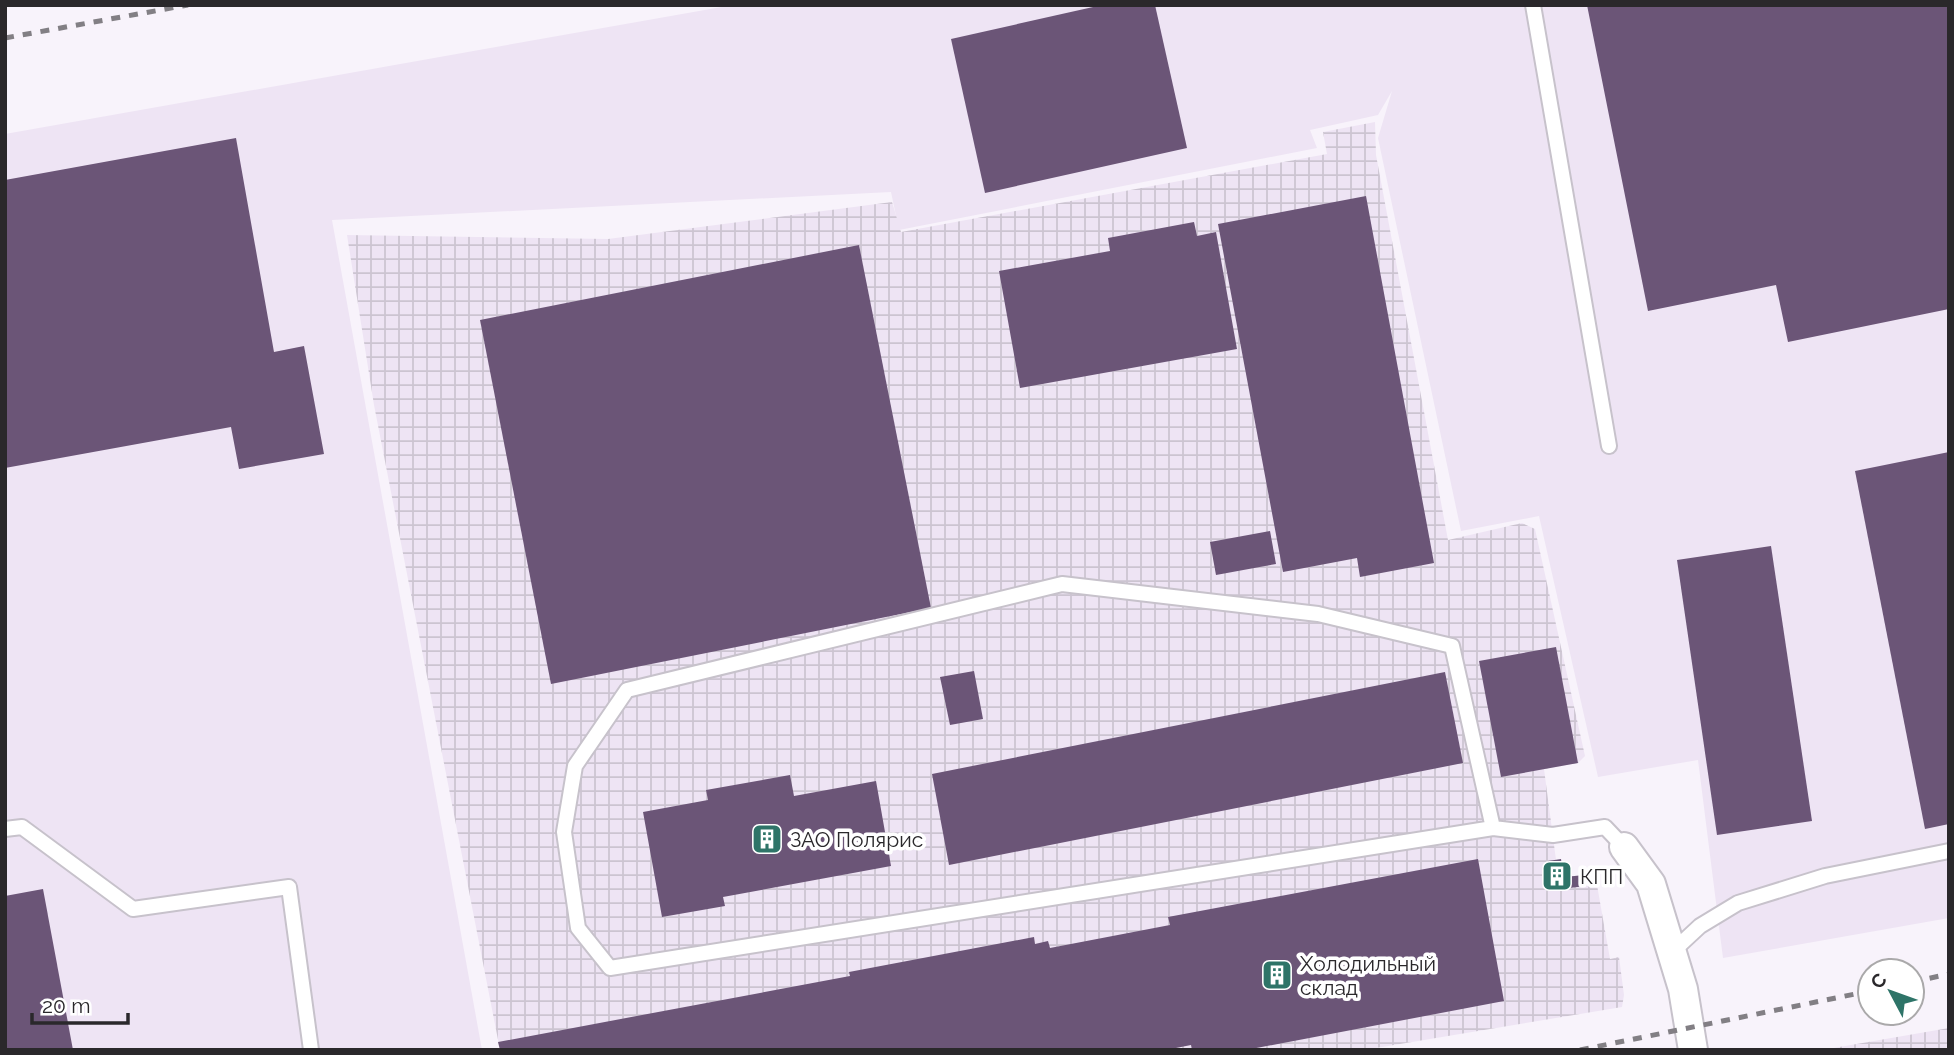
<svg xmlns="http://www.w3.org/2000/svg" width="1954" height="1055" viewBox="0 0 1954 1055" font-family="Raleway,sans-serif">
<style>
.built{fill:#eee4f4}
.industrial{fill:url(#industrial-grid)}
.building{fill:#6b5577}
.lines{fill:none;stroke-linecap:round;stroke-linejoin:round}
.service-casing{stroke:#c7c2cb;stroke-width:18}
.minor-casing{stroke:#c7c2cb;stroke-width:32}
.service{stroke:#fff;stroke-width:14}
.minor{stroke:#fff;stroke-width:28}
.rail{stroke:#827f84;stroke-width:5;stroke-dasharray:9 9;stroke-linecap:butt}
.labels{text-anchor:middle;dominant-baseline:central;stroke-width:7;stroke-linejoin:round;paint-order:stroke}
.poi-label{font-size:21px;fill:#2a282b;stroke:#fff;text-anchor:start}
</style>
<defs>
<pattern id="industrial-grid" width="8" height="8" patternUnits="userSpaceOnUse" patternTransform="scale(1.75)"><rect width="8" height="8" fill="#eee4f4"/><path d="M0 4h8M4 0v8" fill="none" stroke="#ccc4d1"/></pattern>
</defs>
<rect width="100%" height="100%" fill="#f8f3fb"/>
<path class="built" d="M733 5H1949V918L1723 958 1698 760 1598 777 1539 516 1461 531 1378 138 1392 91 1378 115 1310 130 1317 148 899 230 891 192 332 220 482 1050H5V134Z"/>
<g class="industrial">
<path d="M1375 122 1376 155 1448 540 1522 523 1535 529 1585 756 1578 763 1544 769 1556 860 1561 859 1563 877 1586 875 1587 886 1597 885 1610 959 1619 957 1624 995 1622 1007 1364 1050H500L374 405 347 235 608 239 892 202 901 232 1327 154 1323 132Z"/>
<path d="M1949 1028V1050H1822Z"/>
</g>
<g class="building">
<path d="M1102 5H1155L1187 148 985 193 951 39Z"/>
<path d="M1587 5H1949V309L1788 342 1776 285 1648 311Z"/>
<path d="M236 138 274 352 304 346 324 454 239 469 231 427 5 468V180Z"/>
<path d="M1366 196 1434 563 1360 577 1357 558 1283 572 1218 224Z"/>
<path d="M1194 222 1197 236 1216 232 1237 349 1020 388 999 271 1110 251 1108 238Z"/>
<path d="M859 245 931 608 551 684 480 320Z"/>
<path d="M1949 452V824L1925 829 1855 471Z"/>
<path d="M1270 531 1276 564 1216 575 1210 542Z"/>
<path d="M1771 546 1812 821 1717 835 1677 560Z"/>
<path d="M1556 647 1578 763 1501 777 1479 661Z"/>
<path d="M974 671 983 719 950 725 940 677Z"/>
<path d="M1445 672 1463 763 949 865 932 774Z"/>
<path d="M790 775 794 796 876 781 891 866 723 897 725 906 662 917 643 812 708 800 706 790Z"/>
<path d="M1478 859 1504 1001 1246 1050H1192L1191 1045 1166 1050H500L498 1042 850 976 849 972 1034 937 1035 944 1048 941 1050 948 1170 925 1168 917Z"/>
<path d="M1561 859 1563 877 1586 875V886L1552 890 1548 861Z"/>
<path d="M43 889 73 1050H5V896Z"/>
</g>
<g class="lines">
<g class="service-casing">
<g id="service">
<path d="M1533 5 1609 446"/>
<path d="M1493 828 1452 646 1318 614 1062 584 627 690 575 766 564 832 578 928 610 968 1493 828 1553 835 1605 827 1624 847"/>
<path d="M5 829 22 827 133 909 289 887 311 1050"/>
<path d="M1672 952 1700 926 1738 903 1825 876 1949 851"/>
</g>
</g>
<g class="minor-casing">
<path id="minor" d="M1624 847 1651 884 1683 989 1693 1050"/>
</g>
<use href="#service" class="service"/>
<use href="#minor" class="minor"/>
<g class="rail">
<path d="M5 38 188 5"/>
<path d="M1912 982 1949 974"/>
<path d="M1580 1050 1870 991"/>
</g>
</g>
<defs>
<g id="building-square" transform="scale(1.575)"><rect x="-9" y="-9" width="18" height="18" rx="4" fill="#2e7468" stroke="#fff"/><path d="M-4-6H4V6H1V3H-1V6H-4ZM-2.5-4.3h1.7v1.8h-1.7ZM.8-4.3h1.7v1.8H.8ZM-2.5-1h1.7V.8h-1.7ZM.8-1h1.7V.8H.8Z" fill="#fff"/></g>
</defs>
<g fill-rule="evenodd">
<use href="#building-square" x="767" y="839"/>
<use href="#building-square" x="1557" y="876"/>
<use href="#building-square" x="1277" y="975"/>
</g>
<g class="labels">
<g class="poi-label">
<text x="790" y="839">ЗАО Полярис</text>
<text x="1580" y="876">КПП</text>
<text x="1300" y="963">Холодильный<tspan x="1300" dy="24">склад</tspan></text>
</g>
</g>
<rect width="1954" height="1055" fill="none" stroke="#2a282b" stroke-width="14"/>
<g transform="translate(1891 992) rotate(311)"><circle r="33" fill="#ffffff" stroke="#aaa9aa" stroke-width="2"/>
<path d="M0-5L12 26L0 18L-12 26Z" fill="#2e7468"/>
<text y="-10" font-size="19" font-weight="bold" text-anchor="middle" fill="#2a282b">С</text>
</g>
<path d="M32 1013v10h96v-10" fill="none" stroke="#2a282b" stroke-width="3.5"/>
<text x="42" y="1013" font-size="21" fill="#2a282b" stroke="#ffffff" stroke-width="5" paint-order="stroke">20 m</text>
</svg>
